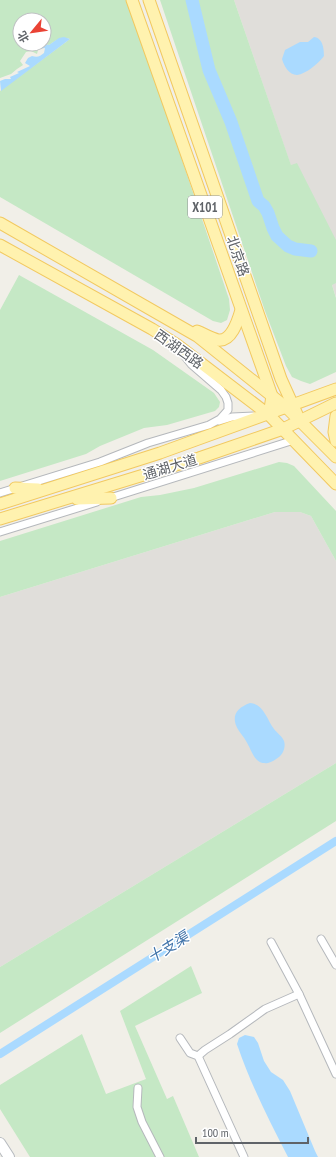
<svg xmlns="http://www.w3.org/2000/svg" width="336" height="1157" viewBox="0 0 336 1157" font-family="'PT Sans Narrow','Noto Sans SC',sans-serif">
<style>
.industrial{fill:#e0deda}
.green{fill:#c5e8c5;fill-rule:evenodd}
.water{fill:#aadaff}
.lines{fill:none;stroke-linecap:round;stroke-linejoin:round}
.canal{stroke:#aadaff;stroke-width:8}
.river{stroke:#aadaff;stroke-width:13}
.street-casing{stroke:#b5b8bc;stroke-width:9}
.secondary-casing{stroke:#b6babf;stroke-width:12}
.primary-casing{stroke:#f2c960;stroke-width:13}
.street{stroke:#fff;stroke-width:7}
.secondary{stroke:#fff;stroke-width:10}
.primary{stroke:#fff2af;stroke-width:11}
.labels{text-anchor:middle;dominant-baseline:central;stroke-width:3;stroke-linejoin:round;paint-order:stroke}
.shield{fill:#fff;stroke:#8f9295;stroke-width:1}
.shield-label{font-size:13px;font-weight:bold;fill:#5f6368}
.street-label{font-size:14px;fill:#5f6368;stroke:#fff}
.water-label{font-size:15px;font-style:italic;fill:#4174aa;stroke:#fff}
</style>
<rect width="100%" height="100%" fill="#f1efe8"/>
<g class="industrial">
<path d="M234 0H336V297L332 285Z"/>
<path d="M275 512H300L311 516 336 561V763L0 967V597Z"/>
</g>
<g class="green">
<path d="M0 0H128L229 299 230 310 227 320 221 323 213 321 0 197V91L70 39C60 36 57 40 49 45L44 44 39 46 37 54 31 51 26 52 20 61 23 65 17 69 11 74 0 78ZM20 20H44V44H20Z"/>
<path d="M160 0H234L291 165 297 163 336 240V283L332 285 336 298V372L310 384 301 381 292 377 286 366 265 311Z"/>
<path d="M19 275 153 350 214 393 220 402 219 407 215 411 167 425 144 428 100 446 86 454 0 481V310Z"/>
<path d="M279 462 287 463 294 466 336 511V561L311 516 300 512H275L0 597V541L141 497 160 495 194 488Z"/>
<path d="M336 763V821L0 1033V967Z"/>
<path d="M191 966 202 993 135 1026 167 1099 173 1096 199 1157H30L0 1109V1085L82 1034 106 1094 146 1079 120 1011Z"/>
</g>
<g class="water">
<path d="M64 37 70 39 1 91 0 81 5 79H11L10 77 19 73 17 72 30 66 25 63 28 58 32 56C38 58 40 56 44 53L45 48 38 49 39 46 44 44 49 45 59 38Z"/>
<path d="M314 37C323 38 324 49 324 56 319 63 306 74 297 75 289 75 284 66 282 59L285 50 300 42H308Z"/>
<path d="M250 703C264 704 267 720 274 729 277 733 282 736 284 741 286 747 283 754 279 757 275 760 272 762 268 763 254 765 252 750 246 741 244 737 241 734 239 731 230 717 236 708 250 703Z"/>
<path d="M245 1035 254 1037 258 1043 264 1061 271 1072 283 1080 290 1091 315 1151 318 1157H288C269 1120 250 1083 237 1044L239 1038Z"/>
</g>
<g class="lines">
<path class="canal" d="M0 1054 336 841"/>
<path class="river" d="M192 0 209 70 231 122 258 201 264 206 268 213 273 228 277 236 288 246 295 249 311 251"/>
<g class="street-casing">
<g id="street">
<path d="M219 421 232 417 254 416"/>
<path d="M0 493 100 462 148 443 209 425 220 419 228 410V403L226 397 221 390 191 364 183 354"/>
<path d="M107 499 294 440"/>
<path d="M0 532 97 502"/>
<path d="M321 939 336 965"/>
<path d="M271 942 299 994 336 1074"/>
<path d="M180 1038 190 1053 198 1056 244 1157"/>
<path d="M198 1056 205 1050 230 1034 265 1009 299 994"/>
<path d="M138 1088 137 1107 142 1122 160 1157"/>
</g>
</g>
<g class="secondary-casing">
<path id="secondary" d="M0 1143 9 1157"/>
</g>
<g class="primary-casing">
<g id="primary">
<path d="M132 0 272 396 269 415"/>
<path d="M149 0 281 379 300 421"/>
<path d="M0 223 197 336 287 408 336 457"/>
<path d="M0 245 152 329 176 344 269 415 336 484"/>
<path d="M197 331C204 334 211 338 218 340 232 342 238 320 241 310"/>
<path d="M336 416 334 432 336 441"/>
<path d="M15 488 38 489"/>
<path d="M77 499 111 498"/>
<path d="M0 504 160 453 336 389"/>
<path d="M0 519 199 458 283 429 336 403"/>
</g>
</g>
<use href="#street" class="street"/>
<use href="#secondary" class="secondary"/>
<use href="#primary" class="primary"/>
</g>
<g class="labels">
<rect class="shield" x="188" y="196" width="34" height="22" rx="3"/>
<g class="shield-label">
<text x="205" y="207">X101</text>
</g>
<g class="street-label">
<text transform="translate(238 256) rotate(71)">北京路</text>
<text transform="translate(179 349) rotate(35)">西湖西路</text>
<text transform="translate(170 467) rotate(-17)">通湖大道</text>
</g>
<g class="water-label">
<text transform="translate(168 947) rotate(-32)">十支渠</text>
</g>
</g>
<g transform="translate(32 32) rotate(241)"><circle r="19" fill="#ffffff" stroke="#bfc1c3"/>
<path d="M0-3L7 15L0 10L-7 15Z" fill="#ea4335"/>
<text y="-6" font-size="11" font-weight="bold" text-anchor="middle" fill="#5f6368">北</text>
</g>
<path d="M196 1137v6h112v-6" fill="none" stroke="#5f6368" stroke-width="2"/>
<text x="202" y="1137" font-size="12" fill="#5f6368" stroke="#ffffff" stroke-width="3" paint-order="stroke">100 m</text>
</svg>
